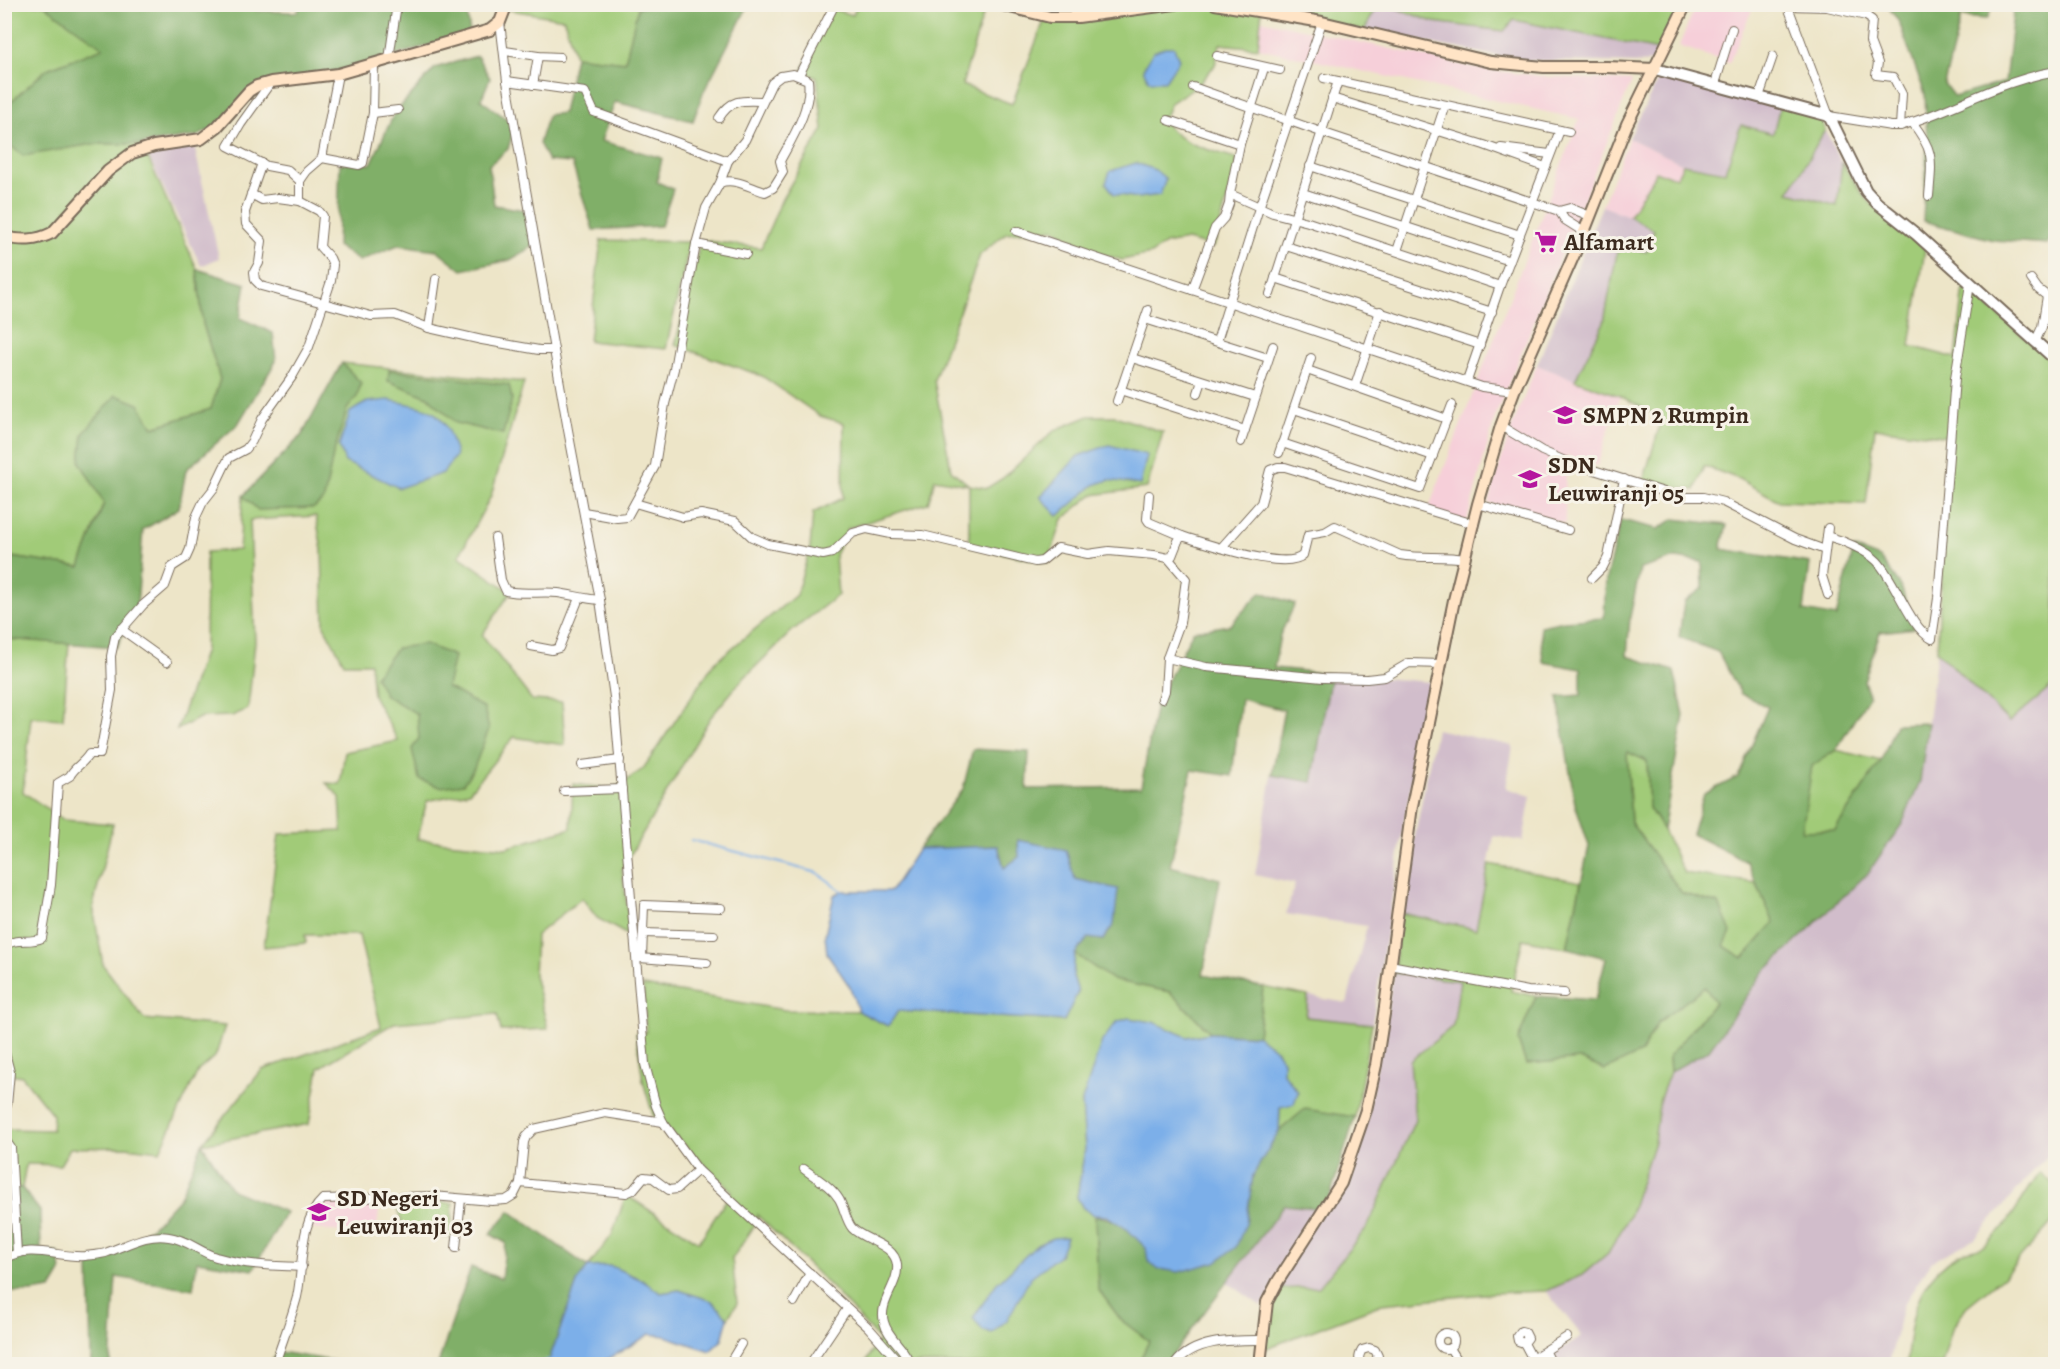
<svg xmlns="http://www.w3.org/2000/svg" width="2060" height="1369" viewBox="0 0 2060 1369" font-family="Alegreya,serif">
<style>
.built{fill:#f6cfd9}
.industrial{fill:#d1bdcb}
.green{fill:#a1cb78;stroke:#6e7a4b;stroke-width:1.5}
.forest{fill:#80af68;stroke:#5e6c43;stroke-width:1.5;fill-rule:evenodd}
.water{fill:#7cafe9;stroke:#5c6c84;stroke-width:1.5}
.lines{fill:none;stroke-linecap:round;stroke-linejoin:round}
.stream{stroke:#7cafe9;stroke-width:2}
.minor-casing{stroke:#796b5a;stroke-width:10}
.tertiary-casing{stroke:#796b5a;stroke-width:14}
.secondary-casing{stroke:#796b5a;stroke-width:14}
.minor{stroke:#fff;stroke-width:8}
.tertiary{stroke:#fff;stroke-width:10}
.secondary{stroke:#ffe4c6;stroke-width:10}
.labels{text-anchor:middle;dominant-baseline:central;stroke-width:6;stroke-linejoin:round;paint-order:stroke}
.poi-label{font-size:24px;font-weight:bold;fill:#3b2a1e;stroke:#f7f3e8;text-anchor:start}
</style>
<rect width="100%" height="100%" fill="#f7f3e8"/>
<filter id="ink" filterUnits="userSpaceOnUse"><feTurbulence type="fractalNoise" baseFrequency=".0167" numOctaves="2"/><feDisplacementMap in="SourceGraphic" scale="12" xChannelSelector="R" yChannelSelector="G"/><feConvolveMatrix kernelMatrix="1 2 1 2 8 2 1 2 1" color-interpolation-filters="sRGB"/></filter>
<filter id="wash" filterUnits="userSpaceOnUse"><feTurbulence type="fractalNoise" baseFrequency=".008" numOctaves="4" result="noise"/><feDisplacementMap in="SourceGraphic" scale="24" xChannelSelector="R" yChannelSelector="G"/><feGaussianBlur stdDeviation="1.35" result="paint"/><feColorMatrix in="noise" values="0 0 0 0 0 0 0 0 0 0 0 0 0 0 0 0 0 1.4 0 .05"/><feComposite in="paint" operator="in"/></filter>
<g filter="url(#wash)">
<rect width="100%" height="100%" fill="#ede5c8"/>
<g class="built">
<path d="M1696 5H1754L1729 63 1679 46Z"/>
<path d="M1261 20 1481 69 1548 77 1632 81 1495 417 1466 525 1428 510 1579 119 1258 48Z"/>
<path d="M1629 138 1683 164 1677 178 1655 173 1629 216 1602 206Z"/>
<path d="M1537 365 1620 396 1597 466 1566 455 1565 524 1488 503 1509 434Z"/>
<path d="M329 1201 380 1203 376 1235 311 1229 316 1210Z"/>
</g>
<g class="industrial">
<path d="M1378 5H1387L1433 22 1514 20 1658 50 1653 62 1639 63 1520 60 1364 31Z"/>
<path d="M1660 76 1780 106 1773 134 1741 126 1725 172 1683 164 1629 138Z"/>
<path d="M1825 130 1842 163 1838 207 1789 192Z"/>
<path d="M194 145 219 258 201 266 147 153Z"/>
<path d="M1602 206 1629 216 1654 230 1647 252 1618 248 1604 322 1575 380 1537 365Z"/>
<path d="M1937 651 2009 721 2055 684V1149L2035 1169 1975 1239 1932 1261 1903 1305 1889 1364H1559L1554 1354 1582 1336 1546 1291 1582 1275 1608 1253 1629 1217 1654 1142 1660 1098 1670 1072 1709 1050 1763 973 1868 873 1920 782Z"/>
<path d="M1331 674 1431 682 1404 822 1372 1024 1306 1017 1308 996 1347 1003 1367 926 1286 914 1295 884 1255 875 1272 775 1312 782Z"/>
<path d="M1436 729 1513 746 1506 788 1531 796 1523 841 1494 836 1476 929 1400 913Z"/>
<path d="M1394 973 1460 981 1453 1026 1410 1061 1415 1120 1368 1226 1319 1287 1277 1289 1261 1306 1227 1282 1284 1204 1326 1209 1366 1119Z"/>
</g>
<g class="green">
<path d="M505 4 639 5 625 62 575 56 564 19 504 9Z"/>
<path d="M1125 4 1378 5 1364 31 1262 9 1258 48 1220 44 1215 65 1200 83 1171 103 1164 119C1175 145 1213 150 1238 159L1214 247 1187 240 1165 244 1151 254 1122 260 1089 250 1055 229 1006 233 980 255 934 380 951 470 969 485 987 488 1003 478 1055 430 1089 416H1115L1163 432 1147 488 1092 495 1063 519 1048 563 969 546V485L935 479 928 503 848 528 835 555 838 595 792 631 740 682 710 718 622 869 631 937 597 918 582 898 536 935 534 975 548 1029 501 1031 497 1014 394 1023 319 1068 309 1124 202 1144 262 1070 381 1027 359 935H305L306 943 264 947 279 834 342 831 340 797 326 783 340 784 345 752 398 741 373 695 370 663H344L324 626 322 550 316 516 250 520 255 642 248 709 232 716 201 717 177 730 205 650 206 552 239 550 243 496 302 435 342 363 524 382 491 496 459 556 511 592 482 635 532 700 562 702 565 745 514 737 469 792 427 801 417 839 506 848 571 828 573 784 613 789 643 769 714 663 796 595 810 548 813 513 843 498 844 423 820 416 762 376 675 345 701 240 761 248 782 199 823 129 817 78 802 71 831 9 853 15 857 5H986L962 85 1012 104 1046 16 1125 9Z"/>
<path d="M5 5H44L104 48 47 69 5 108Z"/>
<path d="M1387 5H1680L1658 50 1514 20 1504 31 1433 22Z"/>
<path d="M1780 106 1821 118 1825 130 1789 192 1837 206 1842 163 1865 198 1925 249 1910 346 1956 358 1964 286 2055 363V684L2009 722 1937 651 1950 437 1875 428 1866 504 1779 501 1739 479 1704 466 1695 490 1643 482 1662 418 1620 396 1575 380 1604 322 1618 247 1647 252 1654 230 1629 216 1656 172 1677 177 1683 164 1725 172 1741 125 1773 134Z"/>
<path d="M4 141 23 155 93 144H142L197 269 203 324 220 379 211 409 153 427 139 405 80 462 104 502 80 567 11 557 5 532Z"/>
<path d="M601 240 690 242 666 349 589 341Z"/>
<path d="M4 639 69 643 63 719 31 717 23 792 64 820 113 824 93 906 103 965 144 1019 225 1026 216 1055 198 1071 160 1151 126 1147 70 1148 60 1165 26 1164 22 1188 5 1187V1129L52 1130 53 1115 22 1076 5 1073Z"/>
<path d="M1836 750 1881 761 1835 830 1801 831 1812 765Z"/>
<path d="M1627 751 1647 761 1649 808 1663 830 1684 873 1756 883 1774 923 1743 958 1723 946 1719 904 1682 894 1631 823Z"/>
<path d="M1489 864 1581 882 1567 948 1523 939 1511 991 1536 996 1518 1040 1526 1064 1580 1059 1605 1070 1641 1053 1657 1023 1705 987 1715 1002 1669 1056 1670 1072 1660 1098 1654 1142 1629 1217 1608 1253 1582 1275 1546 1291 1494 1293 1382 1304 1264 1349 1268 1320 1277 1289 1319 1287 1368 1226 1415 1120 1410 1061 1453 1026 1460 981 1394 973 1400 913 1476 929Z"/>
<path d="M1075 954 1113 980 1170 992 1211 1033 1187 1037 1153 1022 1082 1101 1085 1149 1077 1197 1083 1208 1095 1216 1098 1289 1121 1320 1149 1341 1138 1364H864L879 1340 831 1287 757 1215V1222L732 1259 737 1303 728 1318 711 1301 679 1290 661 1293C635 1275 620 1266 588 1267L612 1235 626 1195 699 1242 732 1191 653 1115 643 1081 636 1033 646 1032 643 986 785 1010 858 1011 888 1026 898 1011 1064 1021 1078 992 1073 976Z"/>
<path d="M1263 987 1308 996 1306 1017 1372 1024 1355 1117 1305 1110 1279 1131 1280 1107 1298 1092 1283 1073V1061L1277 1051 1258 1036Z"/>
<path d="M2040 1173 2055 1185V1219L2003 1277 1966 1307 1952 1329 1942 1364H1906C1912 1317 1913 1282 1959 1254 1968 1249 1981 1250 1988 1243 2010 1224 2023 1196 2040 1173Z"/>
<path d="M395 1201 453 1203 451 1238 404 1231Z"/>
</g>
<g class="forest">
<path d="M257 4V11L298 12 300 4 466 5 470 33 350 69 259 84 221 125 197 136 142 144H93L23 156 5 141 4 108 47 69 103 48 44 5Z"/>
<path d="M693 5 747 8 703 93 693 121 615 102 601 141 662 158 657 182 673 189 661 226 593 230 572 163 548 161 539 143 548 115 563 113 575 56 625 62 638 7Z"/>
<path d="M1050 5H1125V9L1046 16Z"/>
<path d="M1887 5H1993L1987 19 1961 17 1944 84 1954 97 2005 82 2014 5H2038L2055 9 2056 227 2048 244 1993 240 1923 221 1927 141 1925 94 1899 22Z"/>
<path d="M477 56 490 78 481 100 515 125 508 149 489 165 494 205 525 210 537 244 510 260 462 270 437 250 398 245 359 261 337 246 340 163 371 164 394 114 435 68Z"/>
<path d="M197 269 246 284 240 318 273 333 276 361 238 424 186 470 179 508 143 530 137 605 117 647 5 639 4 532 11 557 80 567 104 503 80 462 83 434 116 395 139 404 153 427 211 409 220 379 203 324Z"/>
<path d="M342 363 361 383 357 397 347 409 333 455 324 499 314 508 258 510 243 496 302 435Z"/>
<path d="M389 370 509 385 512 399 503 434 456 423 428 397 388 381Z"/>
<path d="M1674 519 1727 525 1721 549 1810 563 1804 611 1836 617 1854 548 1880 558 1901 586 1914 628 1880 632 1864 681 1869 696 1836 750 1812 766 1802 831 1835 830 1881 761 1896 724 1928 723 1920 782 1902 824 1868 873 1763 973 1709 1050 1670 1072 1669 1056 1715 1002 1705 987 1657 1023 1641 1053 1605 1070 1580 1059 1526 1064 1518 1040 1536 996 1595 1000 1606 958 1567 948 1589 846 1575 804 1558 697 1581 695V669L1543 662 1540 626 1564 621 1604 618 1606 578 1621 520 1658 529ZM1676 558 1702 562 1703 588 1684 602 1679 637 1718 652 1741 694 1768 707 1738 777 1704 794 1692 834 1747 862 1774 923 1743 958 1724 946 1731 932 1719 904 1682 893 1631 823 1627 752 1647 761 1649 808 1663 830 1684 715 1674 671 1627 656 1630 617 1640 569Z"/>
<path d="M1261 592 1295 604 1280 635 1274 668 1331 674 1312 782 1272 775 1284 710 1241 699 1232 776 1192 770 1170 866 1220 879 1203 975 1263 987 1258 1036 1211 1033 1170 992 1113 980 1075 954 1088 938 1103 940 1114 924 1117 889 1075 879 1018 840 1019 857 1004 868 998 846 918 849 963 789 973 749 1029 752 1027 789 1141 787 1156 704 1193 631 1230 625Z"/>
<path d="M425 644 454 656 447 687 484 708 489 729 474 768 463 784 440 787 419 779 412 749 419 738 417 714 385 695 375 676 397 648Z"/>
<path d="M1305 1109 1355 1117 1326 1209 1284 1205 1166 1364H1138L1149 1341 1121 1320 1098 1289 1095 1216C1117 1217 1132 1233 1146 1248L1246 1223 1253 1175 1279 1131Z"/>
<path d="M202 1144 232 1190 286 1212 253 1270 197 1261 193 1289 116 1277 110 1364H91L89 1260 113 1254 153 1226 180 1197Z"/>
<path d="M4 1187 22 1188 40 1211 41 1251 59 1253 61 1272 51 1289 32 1292H5Z"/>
<path d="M510 1211 588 1267 578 1280 549 1360 550 1364H438L471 1267 501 1279 506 1243 490 1234Z"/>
<path d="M279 1352 353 1364H269Z"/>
</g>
<g class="water">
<path d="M1165 47H1174L1179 60 1165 81H1149L1143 69 1153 52Z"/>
<path d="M1136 163 1155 170 1166 179 1160 195 1138 198 1114 194 1106 183 1110 171Z"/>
<path d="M389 400C433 409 444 408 456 455L443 473 399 488 345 462 339 446 350 412 367 402Z"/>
<path d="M1109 445 1147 455 1140 485 1109 480 1094 485 1058 516 1040 497 1078 456Z"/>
<path d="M1018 840 1066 850 1075 879 1118 889 1114 924 1103 940 1088 938 1075 954 1073 976 1078 992 1064 1021 898 1011 888 1026 858 1011 850 987 827 953 825 935 834 895 842 891H891L918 849 998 846 1004 868 1019 857Z"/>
<path d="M1128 1018 1153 1022 1187 1037 1211 1033 1258 1036 1277 1051 1283 1061V1073L1298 1092 1294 1104 1280 1107 1279 1131 1253 1175 1246 1223 1236 1247 1216 1262 1179 1272 1159 1269 1148 1261 1146 1248 1128 1230 1107 1216 1094 1215 1083 1208 1077 1197 1085 1149 1082 1101 1102 1041 1117 1022Z"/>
<path d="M1067 1237 1060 1255 1031 1277 1007 1320 992 1333 982 1330 973 1318 996 1284 1037 1245 1053 1238Z"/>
<path d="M611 1266 640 1279 661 1293 679 1290 712 1301 728 1318 722 1340 710 1351 665 1336 650 1334 600 1364H550L549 1360 578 1280 588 1267Z"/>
</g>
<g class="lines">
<g class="stream">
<path d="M691 840 818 873 842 891"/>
<path d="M538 1364 549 1360"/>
</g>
</g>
</g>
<g filter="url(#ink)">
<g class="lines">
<g class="minor-casing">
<g id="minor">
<path d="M1787 4 1829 116 1891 126H1900C1955 110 1998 81 2056 71"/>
<path d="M1868 4 1866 16 1872 20 1870 42 1878 63 1876 75 1893 77 1902 94 1900 126"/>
<path d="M1788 6 1827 7 1866 16"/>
<path d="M500 22 507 81 568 430 600 600 614 697 645 1064 656 1106 663 1122 698 1170 868 1327 901 1364"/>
<path d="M505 51 538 56 560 57"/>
<path d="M1217 56 1280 70"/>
<path d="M389 59 397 4"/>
<path d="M374 64 373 113 398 110"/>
<path d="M1264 68 1240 144 1230 194 1273 213 1308 222 1500 286"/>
<path d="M799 75 835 4"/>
<path d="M1324 78 1569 132"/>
<path d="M507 81 585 92 594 112 728 161"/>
<path d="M271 82 241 124 228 146 267 166 288 170 300 181"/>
<path d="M1715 84 1732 29"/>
<path d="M533 85 538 56"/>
<path d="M1193 87 1321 132 1559 211 1570 208 1590 216"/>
<path d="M1759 97 1773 56"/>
<path d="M1332 98 1484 145 1545 167"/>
<path d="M719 118C731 99 742 100 762 101"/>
<path d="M1168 120 1240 144"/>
<path d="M1912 122C1935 152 1932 159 1929 196"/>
<path d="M1501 148 1550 154"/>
<path d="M322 158 359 165 363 163 373 113"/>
<path d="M262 163 245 212 246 224 262 241 259 263 254 272 255 280 261 286 371 316 395 315 429 328 482 340 539 350H554"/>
<path d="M1310 166 1520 235"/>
<path d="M1303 193 1510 261"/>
<path d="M251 194 262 200 278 198 300 201"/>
<path d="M1559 211 1565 220 1584 232"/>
<path d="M1016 231 1482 387 1514 391"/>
<path d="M696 244 746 254"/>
<path d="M1286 246 1492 312"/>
<path d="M1397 251 1445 105"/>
<path d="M1275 278 1480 345"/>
<path d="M2031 279 2038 289 2047 296 2042 327 2035 342"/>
<path d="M1192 290 1215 228 1224 218 1229 204 1230 194"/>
<path d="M1270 294 1338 81"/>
<path d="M1145 319 1268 358"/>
<path d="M429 328 436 279"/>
<path d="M1217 341 1259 208 1322 22"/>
<path d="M1132 358 1255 397"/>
<path d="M1307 370 1447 419"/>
<path d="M1467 381 1500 286 1560 130"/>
<path d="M1355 386 1380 311"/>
<path d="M1120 390 1245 430"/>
<path d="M1198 393 1202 381"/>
<path d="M1117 401 1148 310"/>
<path d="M1294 409 1433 456"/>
<path d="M1501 426 1542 451 1565 461 1680 497H1703L1723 502 1795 539 1825 550"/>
<path d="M1241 442 1273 346"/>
<path d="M1282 443 1420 489 1452 405"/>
<path d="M1279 453 1311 358"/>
<path d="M1149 495 1147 519 1149 522 1182 536"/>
<path d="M635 503 683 517 701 514 735 521 752 537 768 544 823 555 832 553 853 533 867 529 891 534 922 535 1035 562 1042 561 1058 548 1088 554 1109 551 1154 555 1168 558 1172 556 1178 541 1182 536C1205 543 1286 572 1303 555L1308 535 1325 532 1335 526 1400 555C1422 559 1443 555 1465 559"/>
<path d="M1478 504 1568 530"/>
<path d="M584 512 617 518 627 517 655 466 665 404 674 369 696 244 706 208 720 183 728 161 745 140 772 83 781 76 793 74 808 80C812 107 793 137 780 161L783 172 773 188 765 192C751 188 734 177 720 183"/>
<path d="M1827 536C1842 540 1866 550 1877 561 1896 581 1910 628 1932 639L1938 598 1955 378 1970 284"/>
<path d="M495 538 501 580 506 591C524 595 541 591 558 593 572 595 586 599 600 600"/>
<path d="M1221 548 1261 503 1270 470 1278 467H1285L1474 524"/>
<path d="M1592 578 1603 567 1608 557 1624 479"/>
<path d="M1828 595 1822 576 1828 528"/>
<path d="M121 629 167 662"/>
<path d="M531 646 552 650 559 648 579 598"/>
<path d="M1167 658 1206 667 1323 678 1367 679 1385 677 1409 663 1441 664"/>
<path d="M1162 699 1165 691 1167 658 1180 623 1186 579 1168 558"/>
<path d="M582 765 620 760"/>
<path d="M564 791 622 789"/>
<path d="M643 933 714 935"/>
<path d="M4 946C16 937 29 944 42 938L51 885 58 783 70 776C73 768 84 763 89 754H100L112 690 111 656 115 637 143 605 165 586 172 567 186 558 190 549 196 517 203 502 214 488 224 467 229 458 246 449 252 441 262 419 292 377 309 347 331 281 333 265 330 258 320 247 323 216 319 211 300 201V181L307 171 322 158 338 74"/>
<path d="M639 958 707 963"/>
<path d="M642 958 644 905 721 908"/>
<path d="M1390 965 1528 991 1564 993"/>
<path d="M4 1049 10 1072 7 1105 4 1107"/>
<path d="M4 1138 11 1148 17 1253"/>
<path d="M804 1169C816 1178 831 1186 839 1199 844 1207 846 1221 852 1228 864 1241 895 1244 897 1265 899 1285 878 1302 884 1322 888 1339 906 1348 910 1364"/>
<path d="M520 1183 626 1193 633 1190 644 1177 653 1178 669 1190 677 1189 698 1170"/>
<path d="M456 1248 461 1199"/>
<path d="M4 1259C32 1243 57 1258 85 1256 92 1255 101 1255 108 1252 128 1245 147 1233 169 1237 186 1239 200 1252 216 1257 244 1265 273 1266 302 1267"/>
<path d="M794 1302 810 1273"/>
<path d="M1521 1331 1525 1332 1528 1338 1524 1343 1518 1341 1517 1336Z"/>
<circle cx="1446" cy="1341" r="8"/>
<path d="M1524 1343 1533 1360"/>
<path d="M1450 1348 1460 1364"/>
<path d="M1546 1352 1552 1364"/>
<path d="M275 1364C282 1342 291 1320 297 1297 304 1266 298 1222 323 1199L433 1196 492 1201 506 1200 514 1195 520 1183 524 1142 526 1137 534 1129 605 1113 663 1122"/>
<path d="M729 1364 741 1344"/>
<path d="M810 1364 847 1309"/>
<path d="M1175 1364C1194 1339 1234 1340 1262 1340"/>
<path d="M1363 1364C1357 1360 1359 1355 1362 1350L1369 1348 1375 1350 1378 1356 1374 1364"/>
<path d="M1524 1364 1567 1337"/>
</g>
</g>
<g class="tertiary-casing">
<path id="tertiary" d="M1655 69 1829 116 1866 191 1877 203 1916 234 2056 360"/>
</g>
<g class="secondary-casing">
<g id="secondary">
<path d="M998 4 1050 17H1078L1175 4"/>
<path d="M1215 4 1322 22 1491 62 1544 67H1607L1655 69"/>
<path d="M4 237C22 241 36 241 52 233L108 171 132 153 154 146 201 139 217 127 249 91 257 86 271 82 338 74 490 30 500 22 507 4"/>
<path d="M1260 1364 1267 1302 1278 1281 1341 1183 1366 1110 1376 1065 1384 1014 1412 806 1454 600 1478 504 1501 426 1514 391 1584 232 1627 124 1686 4"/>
</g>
</g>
<use href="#minor" class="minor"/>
<use href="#tertiary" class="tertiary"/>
<use href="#secondary" class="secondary"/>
</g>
</g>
<defs>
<g id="supermarket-bare" transform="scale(1.8)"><path d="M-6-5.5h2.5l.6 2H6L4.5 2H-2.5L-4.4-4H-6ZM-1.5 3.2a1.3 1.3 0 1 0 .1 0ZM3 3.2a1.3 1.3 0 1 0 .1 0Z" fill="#b5179e" stroke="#f7f3e8" stroke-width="2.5" paint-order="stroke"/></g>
<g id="school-bare" transform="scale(1.8)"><path d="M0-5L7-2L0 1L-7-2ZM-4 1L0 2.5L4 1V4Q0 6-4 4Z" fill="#b5179e" stroke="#f7f3e8" stroke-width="2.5" paint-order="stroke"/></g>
</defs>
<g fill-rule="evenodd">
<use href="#supermarket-bare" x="1546" y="242"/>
<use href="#school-bare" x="1565" y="415"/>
<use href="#school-bare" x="1530" y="479"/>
<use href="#school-bare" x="319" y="1212"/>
</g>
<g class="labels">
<g class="poi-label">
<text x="1564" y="242">Alfamart</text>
<text x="1583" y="415">SMPN 2 Rumpin</text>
<text x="1548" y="465">SDN<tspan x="1548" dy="28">Leuwiranji 05</tspan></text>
<text x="337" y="1198">SD Negeri<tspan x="337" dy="28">Leuwiranji 03</tspan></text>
</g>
</g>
<rect width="2060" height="1369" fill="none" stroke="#f7f3e8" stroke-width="24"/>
</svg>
